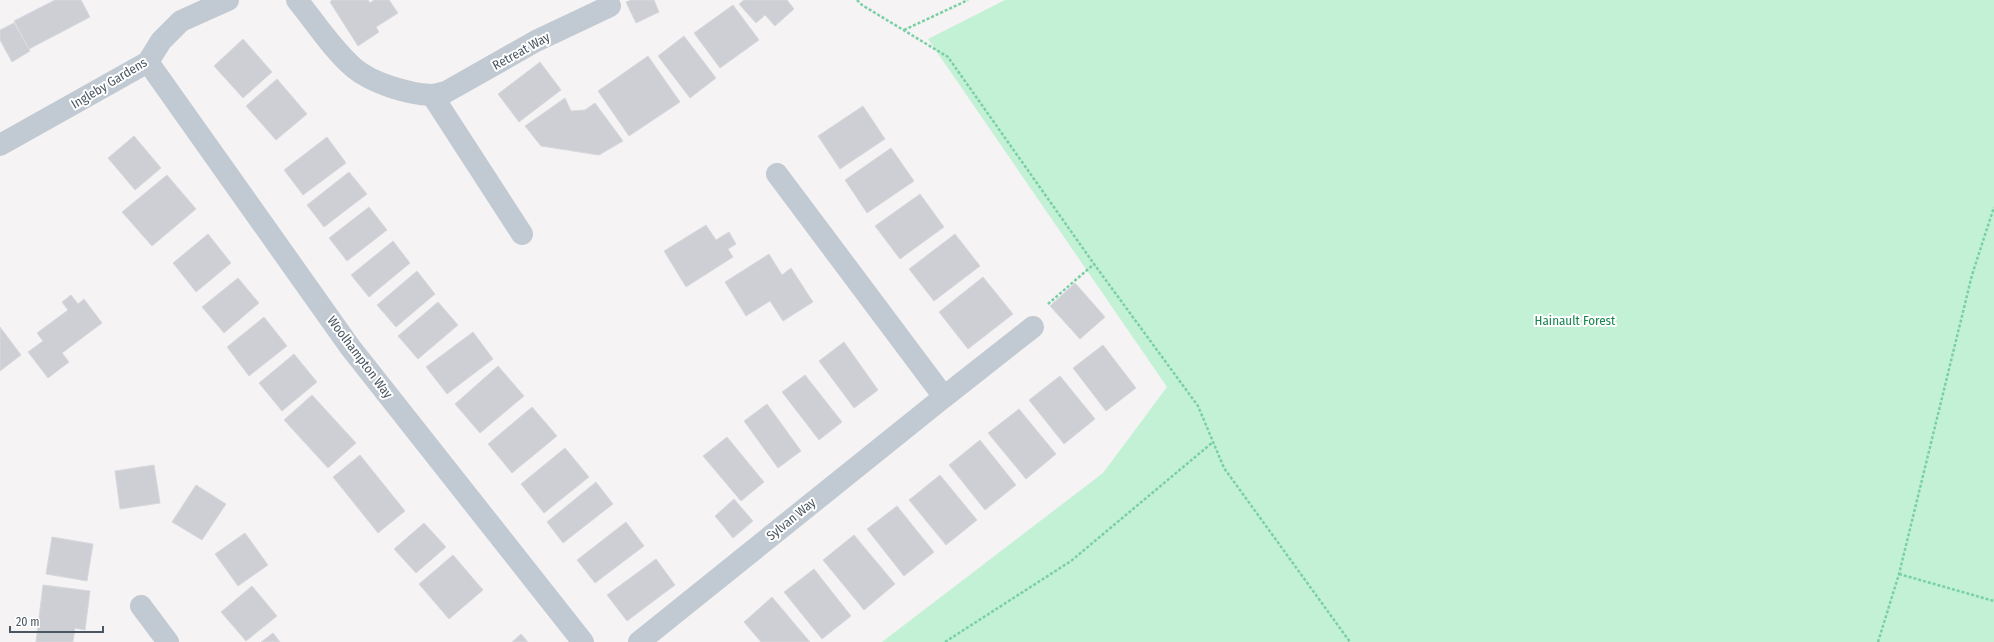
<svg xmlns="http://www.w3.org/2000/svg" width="1994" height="642" viewBox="0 0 1994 642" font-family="'Fira Sans Condensed',sans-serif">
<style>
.green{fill:#c3f1d5}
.building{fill:#cdcfd5;stroke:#d7d9de}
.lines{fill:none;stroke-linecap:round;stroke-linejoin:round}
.path{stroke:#7ad0a6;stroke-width:2.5;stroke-dasharray:3 2;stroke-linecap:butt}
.minor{stroke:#c1cad2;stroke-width:22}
.labels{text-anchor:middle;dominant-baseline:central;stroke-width:4;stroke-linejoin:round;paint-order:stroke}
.street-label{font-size:13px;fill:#4a5661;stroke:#fff}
.park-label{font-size:13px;fill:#17864f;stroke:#fff}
</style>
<rect width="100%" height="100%" fill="#f5f3f3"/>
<path class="green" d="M1005 0H1994V642H882L1103 473 1167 387 928 39Z"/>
<g class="building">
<path d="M55 0H81L90 17 29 49 14 21Z"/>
<path d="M332 0H368L370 3 374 0H389L398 13 376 27 379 32 358 46 330 2Z"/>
<path d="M631 0H654L659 12 636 23 626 2Z"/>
<path d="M744 0H787L794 9 775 26 765 15 756 23 739 4Z"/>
<path d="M733 5 759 40 720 68 694 33Z"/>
<path d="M14 23 30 51 12 62 0 40V30Z"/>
<path d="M684 36 716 78 690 98 658 56Z"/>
<path d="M243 39 272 72 243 98 214 66Z"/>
<path d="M648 56 680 102 629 136 598 91Z"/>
<path d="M540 62 561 90 519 122 498 94Z"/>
<path d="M277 79 307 114 276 140 246 106Z"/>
<path d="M565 98 571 111 585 110 595 103 623 141 599 155 541 146 525 126Z"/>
<path d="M863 106 885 139 840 169 818 136Z"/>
<path d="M134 136 161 168 135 190 108 158Z"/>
<path d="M327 137 346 163 303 195 284 170Z"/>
<path d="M891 148 914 181 867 213 845 180Z"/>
<path d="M349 172 367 194 324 227 307 205Z"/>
<path d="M167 175 196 209 152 246 122 212Z"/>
<path d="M920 194 944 227 900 259 875 226Z"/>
<path d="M369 207 387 230 347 261 329 238Z"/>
<path d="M706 225 716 240 729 232 736 244 728 249 733 257 686 287 664 251Z"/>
<path d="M208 234 231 263 196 292 173 263Z"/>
<path d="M955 234 980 266 934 301 909 269Z"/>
<path d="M393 241 410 263 369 297 351 275Z"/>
<path d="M769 254 782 275 791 268 813 302 783 321 770 301 746 316 725 282Z"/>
<path d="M417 271 435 294 396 327 377 305Z"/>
<path d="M983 277 1013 314 968 349 939 312Z"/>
<path d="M238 278 259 303 224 333 202 307Z"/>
<path d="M1075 283 1105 317 1080 339 1050 306Z"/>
<path d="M71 295 78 304 84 299 102 323 62 353 69 362 48 378 28 352 43 341 37 333 68 310 62 302Z"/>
<path d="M438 302 458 325 418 359 398 336Z"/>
<path d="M264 317 287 346 249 376 227 347Z"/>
<path d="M0 327 21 355 0 371Z"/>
<path d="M473 332 493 359 447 394 426 367Z"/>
<path d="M844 342 878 390 854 408 819 361Z"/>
<path d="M1103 345 1136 388 1106 411 1073 368Z"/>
<path d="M294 354 317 382 282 411 259 383Z"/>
<path d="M498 366 524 396 480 433 455 404Z"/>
<path d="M805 375 842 422 819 440 782 392Z"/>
<path d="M1060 376 1095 419 1064 444 1029 400Z"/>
<path d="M312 395 356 443 328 468 284 420Z"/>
<path d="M767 404 801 451 778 468 744 421Z"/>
<path d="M532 407 557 436 512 473 488 444Z"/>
<path d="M1019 409 1056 454 1026 479 988 433Z"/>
<path d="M727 437 764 482 741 501 703 456Z"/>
<path d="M980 440 1016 485 985 510 949 465Z"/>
<path d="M565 448 589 477 544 513 521 484Z"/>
<path d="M360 455 405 511 378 533 333 477Z"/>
<path d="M154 465 160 503 120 509 115 471Z"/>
<path d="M940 475 977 520 946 545 909 500Z"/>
<path d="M596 482 613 504 563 543 547 522Z"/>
<path d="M196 485 226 504 202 540 172 522Z"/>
<path d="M734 499 753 521 733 538 715 516Z"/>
<path d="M897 506 934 552 904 576 867 529Z"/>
<path d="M626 522 644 546 595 583 577 560Z"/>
<path d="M424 523 446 547 416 573 394 549Z"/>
<path d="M245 533 268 565 238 586 215 554Z"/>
<path d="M854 535 895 584 864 610 823 560Z"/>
<path d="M52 537 93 544 87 581 46 574Z"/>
<path d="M453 555 483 590 449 619 419 584Z"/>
<path d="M656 559 675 585 627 621 607 595Z"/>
<path d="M814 569 851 616 822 639 784 592Z"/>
<path d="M43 585 90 591 85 630 75 628 73 642H36Z"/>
<path d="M252 586 277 616 246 641 221 612Z"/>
<path d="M772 597 810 642H761L744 622Z"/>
<path d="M273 633 280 642H261Z"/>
<path d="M521 634 528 642H512Z"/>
</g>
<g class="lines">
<g class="path">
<path d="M857 0 862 5 948 57 1094 264 1198 406 1224 468 1350 642"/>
<path d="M904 30 968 0"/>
<path d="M1048 304 1094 264"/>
<path d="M1899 574 1994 601"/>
<path d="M945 642 1071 561 1213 442"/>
<path d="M1878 642 1899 574 1972 275 1994 207"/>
</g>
<g class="minor">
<path d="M297 0C315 22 332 49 354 68 372 83 408 94 431 95 436 95 442 93 446 92L536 41 610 6"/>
<path d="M148 62 350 347 583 642"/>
<path d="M432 95 522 234"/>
<path d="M0 145 148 62 161 41 181 21 228 0"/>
<path d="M777 174 944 397 1033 327"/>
<path d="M141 606 168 642"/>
<path d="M639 642 944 397"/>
</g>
</g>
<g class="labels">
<g class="street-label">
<text transform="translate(521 51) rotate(-29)">Retreat Way</text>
<text transform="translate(109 83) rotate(-31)">Ingleby Gardens</text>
<text transform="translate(360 357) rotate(53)">Woolhampton Way</text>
<text transform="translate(791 519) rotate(-39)">Sylvan Way</text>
</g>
<g class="park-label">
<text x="1575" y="320">Hainault Forest</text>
</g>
</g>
<path d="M10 626v6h93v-6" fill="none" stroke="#4a5661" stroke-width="2"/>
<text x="16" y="626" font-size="12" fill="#4a5661" stroke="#ffffff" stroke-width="3" paint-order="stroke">20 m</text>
</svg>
